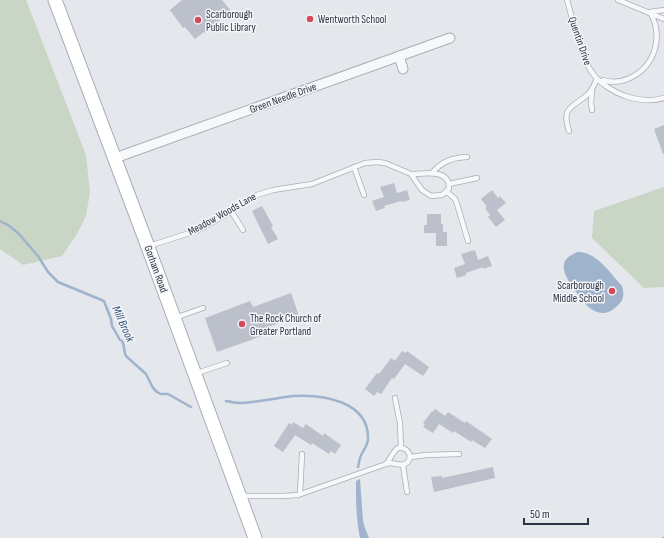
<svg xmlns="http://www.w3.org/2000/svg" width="664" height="538" viewBox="0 0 664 538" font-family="'Sofia Sans Condensed',sans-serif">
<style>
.green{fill:#c9d6c5}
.water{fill:#9fb4cc}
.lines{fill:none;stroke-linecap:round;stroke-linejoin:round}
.stream{stroke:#9fb4cc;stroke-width:2.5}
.building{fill:#bbc0ca}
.service-casing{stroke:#a9aeb7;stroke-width:6}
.minor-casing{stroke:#a9aeb7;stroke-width:11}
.secondary-casing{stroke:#a9aeb7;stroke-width:15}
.service{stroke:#f7f8fa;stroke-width:4.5}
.minor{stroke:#f7f8fa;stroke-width:9}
.secondary{stroke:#fff;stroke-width:13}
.poi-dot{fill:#d1495b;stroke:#f4f6f9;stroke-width:1.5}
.labels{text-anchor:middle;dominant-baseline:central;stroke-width:3;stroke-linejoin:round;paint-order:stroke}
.poi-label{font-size:11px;fill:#2b3445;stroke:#f4f6f9;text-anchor:start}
.street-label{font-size:11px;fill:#2b3445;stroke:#f4f6f9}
.water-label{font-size:12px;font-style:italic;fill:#34527a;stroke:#f4f6f9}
</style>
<rect width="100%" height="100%" fill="#e4e7ec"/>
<g class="green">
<path d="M0 0H26L86 155 90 192 86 216 77 234 62 256 23 265 0 249Z"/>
<path d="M664 187V287L644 288 592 238 594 211Z"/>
</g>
<g class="water">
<path d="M577 252C596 251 610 273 622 286 624 292 624 299 620 303 602 324 587 308 576 292 571 285 562 273 564 264 565 258 571 255 577 252Z"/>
<path d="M360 479 363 521 365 528 369 538H360C356 519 356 501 356 481Z"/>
</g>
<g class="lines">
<g class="stream">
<path d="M0 221 8 225 18 233 38 256 48 272 58 282 104 301 111 319 112 326 120 340 122 341C125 345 123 351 126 356L146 374 153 388 157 392 161 394H168L191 407"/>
<path d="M226 401C231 402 236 403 241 403 259 402 276 398 293 396 322 394 369 401 368 439 368 446 362 451 360 458 359 461 359 464 358 467"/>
<path d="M663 538H664"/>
</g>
</g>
<g class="building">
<path d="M182 0H222L232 12 224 19 222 18 205 33 204 32 195 39 185 27 183 28 170 10Z"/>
<path d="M664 125V154H663L654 129Z"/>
<path d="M394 183 397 193 407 190 410 200 402 202 401 201 384 206 385 208 376 211 372 201 384 197 380 187Z"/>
<path d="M492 190 498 198 500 196 506 203 497 210 505 220 496 227 488 217 490 215 485 208 487 207 481 199Z"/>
<path d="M262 206 273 226 271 227 278 239 268 244 252 211Z"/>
<path d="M427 214H441V224H443V232H447V246H436V233H424V225H427Z"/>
<path d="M475 250 478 260 488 256 492 266 483 269V267L466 273V275L457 278 454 268 465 264 461 254Z"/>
<path d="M291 293 299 316 260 330 262 336 217 352 205 318 250 301 253 307Z"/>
<path d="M402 351 405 353 407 351 429 367 423 376 405 364 394 379 392 378 381 394 377 392 374 396 365 389 377 373 379 374 391 358 395 361Z"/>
<path d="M435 409 445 416 448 412 465 423 466 421 492 439 485 448 472 440 471 442 454 431 453 433 439 424 433 433 423 427 425 424 423 423 432 411 433 412Z"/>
<path d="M293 422 303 428 306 424 323 436 324 433 341 445 335 454 331 451 329 454 312 443 311 445 295 435 283 452 274 446 289 423 292 425Z"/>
<path d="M493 467 495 478 434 492 431 477 442 476V478Z"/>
</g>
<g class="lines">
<g class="service-casing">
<g id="service">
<path d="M567 0C573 20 581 60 594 75 601 84 614 92 625 96 637 100 651 102 664 98"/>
<path d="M618 0 664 19"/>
<path d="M603 80C612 83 621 82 630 78 655 66 664 37 650 12L664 10"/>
<path d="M592 90 591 103 592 110"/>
<path d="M569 131C561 107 572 108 587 95 592 91 594 85 597 79"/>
<path d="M354 167 364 195"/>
<path d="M432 173C442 161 452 158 467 157"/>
<path d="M449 184 477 178"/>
<path d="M447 192 455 199 457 204 468 241"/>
<path d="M231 211 243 230"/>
<path d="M149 246 196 231 213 222 257 195 273 190 312 184 365 163 377 162 385 163 411 174 422 190 431 196 442 195 449 189C450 168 424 174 411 174"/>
<path d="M175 318 203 308"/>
<path d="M197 373 227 363"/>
<path d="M395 398 400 423 401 448"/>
<path d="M398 448C405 447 409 451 410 457L408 462 403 465 390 463 386 464C391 459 392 452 398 448Z"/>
<path d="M410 457 427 455 459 454"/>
<path d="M403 465 407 492"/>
<path d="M300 494 302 454"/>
<path d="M241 496H283L298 495 386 464"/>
</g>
</g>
<g class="minor-casing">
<g id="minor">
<path d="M399 56 403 69"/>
<path d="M115 158 450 38"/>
</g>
</g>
<g class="secondary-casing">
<path id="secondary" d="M55 0 148 247 255 538"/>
</g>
<use href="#service" class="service"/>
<use href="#minor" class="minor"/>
<use href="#secondary" class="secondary"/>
</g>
<g class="poi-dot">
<circle cx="310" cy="19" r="4"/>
<circle cx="198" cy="20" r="4"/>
<circle cx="612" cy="291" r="4"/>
<circle cx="242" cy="324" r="4"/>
</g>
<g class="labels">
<g class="poi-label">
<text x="206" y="14">Scarborough<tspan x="206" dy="13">Public Library</tspan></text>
<text x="318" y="19">Wentworth School</text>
<text x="604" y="285" text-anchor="end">Scarborough<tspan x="604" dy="13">Middle School</tspan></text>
<text x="250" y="318">The Rock Church of<tspan x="250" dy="13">Greater Portland</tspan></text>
</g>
<g class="street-label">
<text transform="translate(580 41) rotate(71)">Quentin Drive</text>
<text transform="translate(283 98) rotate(-20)">Green Needle Drive</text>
<text transform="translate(222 214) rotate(-29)">Meadow Woods Lane</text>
<text transform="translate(156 269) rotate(70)">Gorham Road</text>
</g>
<g class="water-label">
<text transform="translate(123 324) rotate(66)">Mill Brook</text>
</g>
</g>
<path d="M524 518v6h64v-6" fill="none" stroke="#2b3445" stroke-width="2"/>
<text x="530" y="518" font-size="12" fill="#2b3445" stroke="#f4f6f9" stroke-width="3" paint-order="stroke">50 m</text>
</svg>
